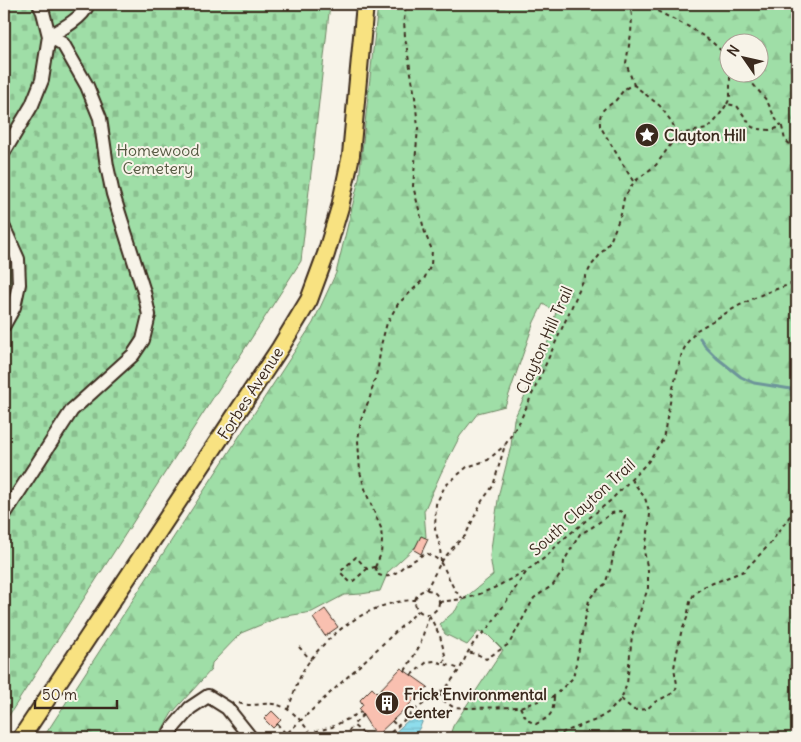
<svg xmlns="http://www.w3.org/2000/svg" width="801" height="742" viewBox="0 0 801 742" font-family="Delius,sans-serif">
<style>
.forest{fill:url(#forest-firs);stroke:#6d8462;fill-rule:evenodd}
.cemetery{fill:url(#cemetery-stones);stroke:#6d8462}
.water{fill:url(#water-rules);stroke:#6d959a}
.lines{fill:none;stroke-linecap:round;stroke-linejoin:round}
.stream{stroke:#6d959a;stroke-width:3}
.building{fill:#f9c0b0;stroke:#3b2a1e}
.minor-casing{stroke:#3b2a1e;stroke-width:16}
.major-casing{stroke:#3b2a1e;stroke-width:20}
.path{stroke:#3b2a1e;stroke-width:2;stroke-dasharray:4 4;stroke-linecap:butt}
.minor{stroke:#f7f3e8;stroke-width:12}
.major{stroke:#f8e281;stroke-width:16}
.labels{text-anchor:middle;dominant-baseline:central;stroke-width:4;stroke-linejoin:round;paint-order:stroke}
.poi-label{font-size:16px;font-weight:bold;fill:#3b2a1e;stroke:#f7f3e8;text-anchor:start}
.park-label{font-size:16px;fill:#545740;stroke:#f7f3e8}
.street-label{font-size:16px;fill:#3b2a1e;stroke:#f7f3e8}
</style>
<defs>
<pattern id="forest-firs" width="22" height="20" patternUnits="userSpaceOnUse" patternTransform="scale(1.25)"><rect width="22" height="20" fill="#9fdea7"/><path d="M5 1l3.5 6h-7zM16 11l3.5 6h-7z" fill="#8abf8f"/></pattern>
<pattern id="cemetery-stones" width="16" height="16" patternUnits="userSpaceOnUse" patternTransform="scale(1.25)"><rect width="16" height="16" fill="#9fdea7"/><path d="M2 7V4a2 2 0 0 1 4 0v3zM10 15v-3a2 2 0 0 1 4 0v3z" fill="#8abf8f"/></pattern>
<pattern id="water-rules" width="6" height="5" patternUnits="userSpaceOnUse" patternTransform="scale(1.25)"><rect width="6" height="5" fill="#8eddec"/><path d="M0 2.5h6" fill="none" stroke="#7bbeca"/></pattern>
</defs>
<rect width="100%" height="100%" fill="#f7f3e8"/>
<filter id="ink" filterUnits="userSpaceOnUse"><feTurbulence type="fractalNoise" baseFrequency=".02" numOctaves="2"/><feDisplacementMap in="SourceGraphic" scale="10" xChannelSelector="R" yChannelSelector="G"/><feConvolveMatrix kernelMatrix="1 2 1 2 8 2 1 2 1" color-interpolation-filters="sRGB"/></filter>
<g filter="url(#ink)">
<path class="forest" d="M378 4H797V738H449L453 726 503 650 488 635 479 631 467 645 445 634 440 624 456 610 460 602 493 575 490 556 499 493 511 446 514 419 545 352 556 312 543 304 534 322 505 406 478 413 460 436 441 473 424 511 426 537 388 572 380 591 361 594 344 595 312 612 280 617 241 633 212 663 211 670 172 713 157 738H43L313 323 336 273 359 179ZM728 42H758V72H728Z"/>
<path class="cemetery" d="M4 4H330L301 261 4 723Z"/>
<path class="water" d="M414 715H417L422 717 423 719C421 727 417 733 411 738H389Z"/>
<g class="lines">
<g class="stream">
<path d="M700 338 705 346 717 358 741 377 754 383 797 390"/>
<path d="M793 738 797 721"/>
</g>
</g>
<g class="building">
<path d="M421 536 428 539 421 554 414 550Z"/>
<path d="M325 609 338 627 325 636 313 618Z"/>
<path d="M401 668 428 687 376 736 359 709 363 705 360 700 372 688 377 693Z"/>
<path d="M272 711 281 720 273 728 264 719Z"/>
</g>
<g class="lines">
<g class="minor-casing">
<g id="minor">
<path d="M49 36C62 29 83 18 88 4"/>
<path d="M4 152 32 105 42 80 49 36 43 12 39 4"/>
<path d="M4 228 18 259 19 284 14 307 4 325"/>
<path d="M4 515 72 410 133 355 143 340 149 315 144 292 113 194 107 166 100 118 87 86 63 44 49 36"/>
<path d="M167 738 172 729 190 708 208 696 227 708 251 738"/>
</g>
</g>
<g class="major-casing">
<path id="major" d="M21 738 280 348 309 300 326 254 340 207 351 155 365 4"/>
</g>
<g class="path">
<path d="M630 4 632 16 631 34 626 63 634 85"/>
<path d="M643 4 691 28 712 42 728 57"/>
<path d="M743 72 767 101 775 118 782 127"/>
<path d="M727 104 730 98V72"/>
<path d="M678 134 707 129 716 120 727 104 737 106 752 127 758 129 770 130 782 127 785 140 792 146 797 175"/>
<path d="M633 181 600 126C599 107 605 110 616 100 624 91 621 89 634 85L660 106 671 121 678 134"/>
<path d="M441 562 440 546 435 529 436 504 445 486 467 467 488 460 505 445"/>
<path d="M375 567 381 554 382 541 381 528 367 495 360 472 358 440 361 420 370 397 378 368 381 345 387 323 398 304 424 279 431 265 432 250 425 233 413 186 418 128 415 97 405 37 404 20 406 4"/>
<path d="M375 567 379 575C390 579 396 573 404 566 411 562 418 558 425 553 445 559 445 574 455 590 457 593 460 596 463 599"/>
<path d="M367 569 356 557 340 572 351 583 367 569 375 567"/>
<circle cx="427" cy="602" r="12"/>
<path d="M426 590 441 562 455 545 465 536 482 501 493 486 505 445 520 421 582 284 591 266 610 242 621 214 624 198 634 182 656 165 678 134"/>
<path d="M439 602 463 599 475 596 496 587 529 569 546 557 561 541 610 501 648 462 663 439 672 392 682 353 687 343 697 330 740 305 765 293 797 282"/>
<path d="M429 615 440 636 445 655 444 663"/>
<path d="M299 647 311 660"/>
<path d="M405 671 420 645 429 615"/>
<path d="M411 675 427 662 435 661 460 669"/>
<path d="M439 693 444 701 453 707 468 708 520 707 554 696 573 678 589 600 594 593 605 584 611 567 614 551 620 536 625 515 620 511 612 513 591 528 580 534 564 561 563 571 553 585 534 598 509 644 486 659 479 655 468 652"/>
<path d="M621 699 634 710 647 709 655 702 673 693 676 689 677 684 674 668 676 657 681 633 687 618 690 602 694 594 703 587 744 571 769 545 797 506"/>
<path d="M239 703C247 706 254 705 262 704 285 701 298 716 310 733L332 727 361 712"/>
<path d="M520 707 527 720 536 724C552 716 553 714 554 696"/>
<path d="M288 709C293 696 297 682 304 669 327 633 371 601 415 600"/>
<path d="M363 715 353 725 369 738"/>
<path d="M392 721 397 726"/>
<path d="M277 724 290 738"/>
<path d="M282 738 418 611"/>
<path d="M344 738 353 725"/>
<path d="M385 738 416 709 446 688 460 669 468 652 475 641 489 627 527 571"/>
<path d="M555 738 564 732 596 720 609 712 621 699 627 684 632 635 648 588V571L644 551 648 533 650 514 645 498 632 480"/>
</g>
<use href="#minor" class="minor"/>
<use href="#major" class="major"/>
</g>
</g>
<defs>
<g id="sight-disc" transform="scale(1.25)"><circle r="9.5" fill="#3b2a1e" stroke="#f7f3e8"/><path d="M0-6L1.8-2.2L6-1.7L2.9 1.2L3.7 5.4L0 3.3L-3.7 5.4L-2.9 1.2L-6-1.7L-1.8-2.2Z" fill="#fff"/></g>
<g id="building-disc" transform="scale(1.25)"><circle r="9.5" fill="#3b2a1e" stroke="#f7f3e8"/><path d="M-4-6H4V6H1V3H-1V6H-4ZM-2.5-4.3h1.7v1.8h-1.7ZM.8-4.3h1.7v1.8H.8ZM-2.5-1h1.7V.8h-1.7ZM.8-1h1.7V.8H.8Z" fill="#fff"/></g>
</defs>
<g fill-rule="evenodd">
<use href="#sight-disc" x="647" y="135"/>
<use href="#building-disc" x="387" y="703"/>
</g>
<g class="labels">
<g class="poi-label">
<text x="664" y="135">Clayton Hill</text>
<text x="404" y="694">Frick Environmental<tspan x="404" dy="18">Center</tspan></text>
</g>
<g class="park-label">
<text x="158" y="150">Homewood<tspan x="158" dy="18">Cemetery</tspan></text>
</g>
<g class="street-label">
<text transform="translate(544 340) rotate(-66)">Clayton Hill Trail</text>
<text transform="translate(250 393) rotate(-57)">Forbes Avenue</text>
<text transform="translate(582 507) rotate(-42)">South Clayton Trail</text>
</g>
</g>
<rect width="801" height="742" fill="none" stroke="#f7f3e8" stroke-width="20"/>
<rect x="10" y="10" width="781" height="722" fill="none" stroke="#3b2a1e" stroke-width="2" filter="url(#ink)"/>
<g transform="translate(744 58) rotate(304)"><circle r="24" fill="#f7f3e8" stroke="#aca397"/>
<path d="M0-4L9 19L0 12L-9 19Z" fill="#3b2a1e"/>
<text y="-8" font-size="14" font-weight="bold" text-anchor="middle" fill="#3b2a1e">N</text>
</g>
<path d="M35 700v8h82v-8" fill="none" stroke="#3b2a1e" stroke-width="2.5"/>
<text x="42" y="700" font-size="15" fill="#3b2a1e" stroke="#f7f3e8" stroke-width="4" paint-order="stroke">50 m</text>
</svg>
